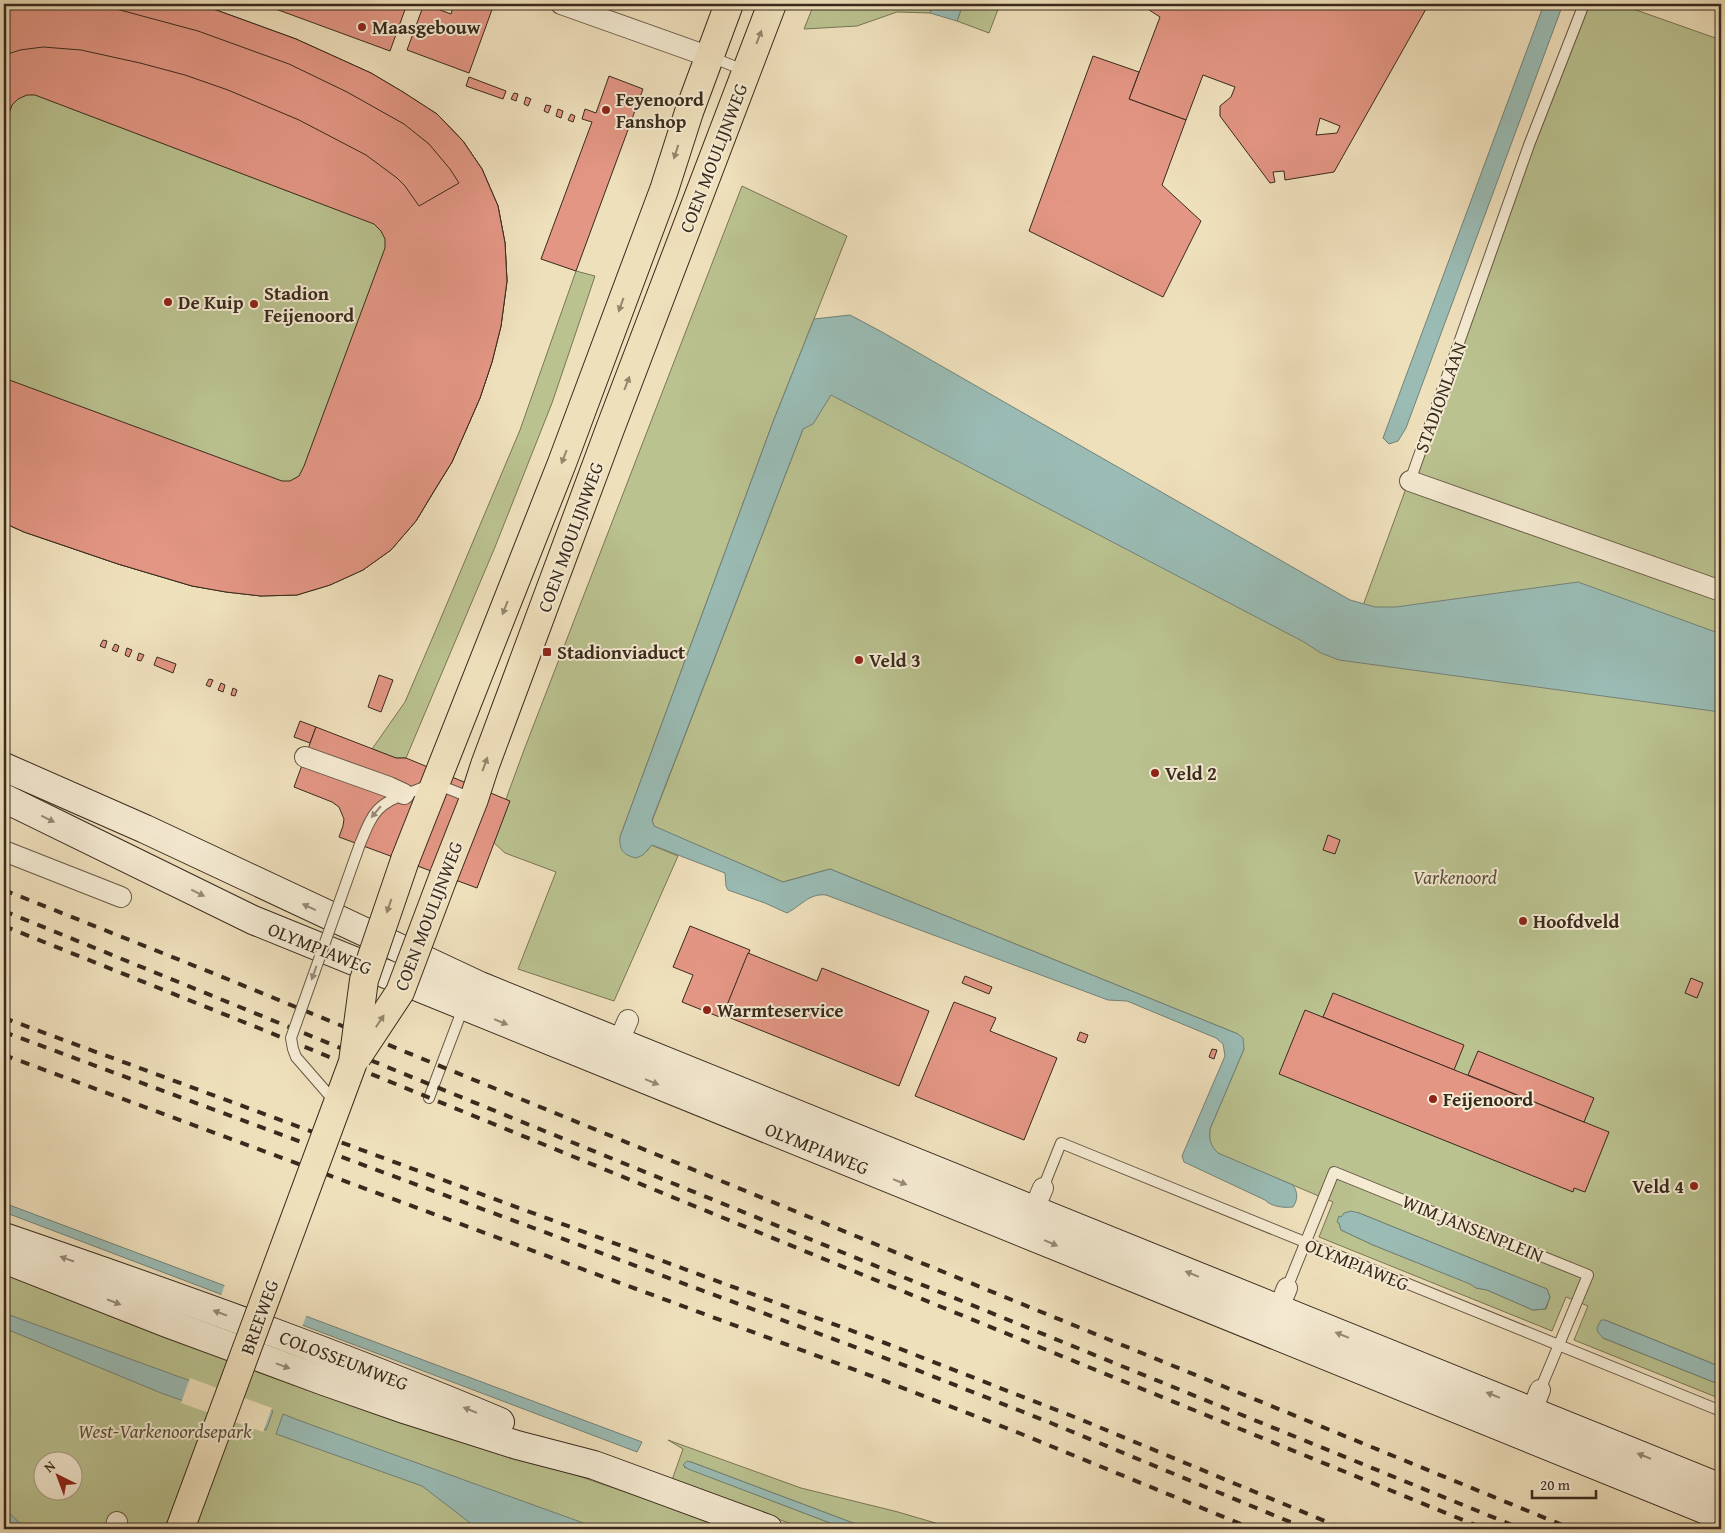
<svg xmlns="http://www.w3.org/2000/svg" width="1725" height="1533" viewBox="0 0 1725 1533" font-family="'Gentium Book Plus',serif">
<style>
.green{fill:#bac290;stroke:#797656;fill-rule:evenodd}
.water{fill:#9abcb5;stroke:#738278}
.pier{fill:#efe0bc}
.building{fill:#e39684;stroke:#382a1d;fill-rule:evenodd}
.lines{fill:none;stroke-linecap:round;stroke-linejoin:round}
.lane-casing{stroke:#665845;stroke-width:12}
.street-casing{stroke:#665845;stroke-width:22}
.secondary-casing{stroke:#382a1d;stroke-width:30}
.primary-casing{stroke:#382a1d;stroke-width:30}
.lane{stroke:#f5ebd3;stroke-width:10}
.street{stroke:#f5ebd3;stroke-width:20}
.secondary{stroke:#f5ebd3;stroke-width:28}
.primary{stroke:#efe0bc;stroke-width:28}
.rail{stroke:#382a1d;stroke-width:4;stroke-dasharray:9 9;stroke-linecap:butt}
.lane-bridge-casing{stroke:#665845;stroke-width:12;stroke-linecap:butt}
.primary-bridge-casing{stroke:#382a1d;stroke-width:30;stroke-linecap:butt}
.lane-bridge{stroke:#f5ebd3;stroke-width:10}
.primary-bridge{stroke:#efe0bc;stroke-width:28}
.oneway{fill:#94856c}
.oneway2{fill:#968a78}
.poi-dot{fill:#8f2418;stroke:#f5ebd3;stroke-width:2}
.labels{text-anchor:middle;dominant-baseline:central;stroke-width:4;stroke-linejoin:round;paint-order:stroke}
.poi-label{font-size:19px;font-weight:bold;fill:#382a1d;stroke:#f5ebd3;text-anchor:start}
.street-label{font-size:19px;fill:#382a1d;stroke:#f5ebd3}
.park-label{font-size:19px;font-style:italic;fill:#58503a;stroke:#f5ebd3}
</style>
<rect width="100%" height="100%" fill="#efe0bc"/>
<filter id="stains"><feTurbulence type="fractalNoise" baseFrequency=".004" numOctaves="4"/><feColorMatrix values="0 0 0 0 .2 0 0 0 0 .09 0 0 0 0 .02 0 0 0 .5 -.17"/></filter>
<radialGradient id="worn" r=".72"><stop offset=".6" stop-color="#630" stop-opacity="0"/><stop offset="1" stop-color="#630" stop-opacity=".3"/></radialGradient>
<g class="green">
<path d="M4 4H196L296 39 437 114 463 141 482 169 498 206 505 243 507 281 501 326 492 362 480 398 452 462 416 521 261 596 192 586 118 564 24 532 4 523Z"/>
<path d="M814 4H934L930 13 897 12 857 26 804 29Z"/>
<path d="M963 4H1000L989 33 957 21Z"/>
<path d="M1584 4H1619L1721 40V1367L1605 1320 1603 1338 1721 1385V1399L1574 1340 1588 1306 1566 1297 1552 1331 1319 1237 1333 1202 1217 1153C1210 1145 1209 1140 1210 1129L1244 1049 1238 1034 830 869 783 882 657 828 654 826 652 821 803 429 821 351 1354 630ZM1359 1213 1547 1289 1550 1297 1546 1309 1533 1310 1487 1290 1476 1288 1471 1284 1373 1245 1341 1230 1339 1223Z"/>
<path d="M742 186 847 236 773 422 620 837 647 851 651 845 678 856 614 1001 518 969 556 872 505 853 491 840 524 750Z"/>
<path d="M576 271 595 276 552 403 495 547 406 758H396L372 749 405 702 435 632 520 430Z"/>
<path d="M4 1266 547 1465 732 1529H4ZM42 1460H72V1490H42Z"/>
<path d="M668 1440 801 1488 898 1512 956 1529H869L691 1462 684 1467 846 1529H805L672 1480 683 1449Z"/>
</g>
<g class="water">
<path d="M934 4H963L957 21 930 13Z"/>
<path d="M1544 4H1563L1406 428 1398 441 1389 444 1383 438Z"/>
<path d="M850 315 882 332 1350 600 1375 607H1396L1578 582 1721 634V714L1713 711 1339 660 1321 653 1304 642 831 395 813 424 803 429 652 820 654 826 783 882 830 869 1238 1034 1243 1038 1244 1049 1210 1129C1209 1140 1210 1145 1218 1153L1293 1185C1298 1193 1298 1199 1293 1207 1284 1208 1272 1207 1265 1200L1184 1162 1182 1156 1225 1056 1223 1044 1216 1038 1127 1001 1108 1000 826 895C809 893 801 906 787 913L765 903 728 890 726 886 725 873 652 845 643 855 636 858C623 855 619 850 620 837L773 422 814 319Z"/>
<path d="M4 1203 642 1442 637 1452 4 1212Z"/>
<path d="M1351 1211 1359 1213 1547 1289 1550 1297 1545 1309 1533 1310 1487 1290 1476 1288 1470 1284 1373 1245 1341 1230 1339 1223 1337 1222 1339 1216 1341 1217 1344 1213Z"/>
<path d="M4 1313 273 1411 266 1430 161 1393 4 1328Z"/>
<path d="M1601 1320H1605L1721 1367V1385L1603 1338 1598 1332 1597 1328Z"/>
<path d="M283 1414 298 1420 600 1529H478L422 1486 276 1434Z"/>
<path d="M687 1461 691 1462 869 1529H846L688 1469 683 1465Z"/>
<path d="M4 1508 26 1529H4Z"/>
</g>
<g class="pier">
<path d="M225 1284 307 1314 302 1327 221 1296Z"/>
<path d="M190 1378 272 1408 263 1432 181 1403Z"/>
</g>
<g class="building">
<path d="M4 4H196L219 11 296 39 371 73 403 92 437 114 463 141 482 169 498 206 505 243 507 281 501 326 492 362 480 398 452 462 434 491 416 521 391 550 363 570 330 585 297 595 261 596 226 592 192 586 118 564 24 532 4 523V424L58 449 145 479 212 499 264 506H282L299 501 318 492 330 483 343 468 372 420 385 393 397 366 406 338 413 309 418 277 416 254 412 232 403 212 394 198 380 184 330 153 262 122 190 96 134 79 55 67 28 71 4 84Z"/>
<path d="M4 4H196L219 11 296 39 371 73 403 92 437 114 463 141 482 169 498 206 505 243 507 281 501 326 492 362 480 398 452 462 434 491 416 521 391 550 363 570 330 585 297 595 261 596 226 592 192 586 118 564 24 532 4 523V378L282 481H290L299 476 304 466 385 248V239L381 231 374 224 35 95H27L18 99 12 105 4 128Z"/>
<path d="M15 4H87L120 10 198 31 289 64 347 92 404 124 429 144 450 169 459 183 419 206 405 186 397 178 366 155 299 120 228 90 185 75 140 63 81 50 43 47 20 50 8 54 4 41V7Z"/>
<path d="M262 4H407L390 51Z"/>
<path d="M424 4 451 14 454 4H494L469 73 407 50Z"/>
<path d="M1140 4H1412L1426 9 1334 172 1285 180 1284 171 1273 172 1275 182 1270 183 1220 116V106L1231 97 1235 87 1203 75 1186 120 1129 99 1160 17ZM1320 118 1340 126 1337 133 1316 135Z"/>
<path d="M1093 56 1139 72 1129 99 1186 120 1162 185 1201 221 1163 297 1029 231Z"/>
<path d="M609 76 643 89 576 271 541 259 592 122 582 119 585 109 596 113Z"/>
<path d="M469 77 506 91 503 99 466 86Z"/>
<path d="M514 93 518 94 516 101 511 99Z"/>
<path d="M526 97 531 99 528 106 524 104Z"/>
<path d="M546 105 551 106 548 113 544 111Z"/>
<path d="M558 109 563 111 561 118 556 116Z"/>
<path d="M571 114 575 116 573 122 568 120Z"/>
<path d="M103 640 107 641 105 648 100 646Z"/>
<path d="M115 644 119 646 117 652 112 650Z"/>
<path d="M127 648 132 650 129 657 125 655Z"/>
<path d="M139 653 144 655 141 661 137 660Z"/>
<path d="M157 657 176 664 173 673 154 665Z"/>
<path d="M379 675 393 680 381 712 368 707Z"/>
<path d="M209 679 213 680 210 687 206 685Z"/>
<path d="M221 683 225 685 223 692 218 690Z"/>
<path d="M233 688 237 690 235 696 231 695Z"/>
<path d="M300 721 316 727 310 743 294 737Z"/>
<path d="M316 727 396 758H406L510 801 477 888 339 837 343 826 344 819 339 807 332 802 294 787Z"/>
<path d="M1721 785V804L1715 801Z"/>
<path d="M1328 835 1340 840 1335 854 1323 850Z"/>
<path d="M690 926 750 950 722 1018 682 1002 693 975 673 967Z"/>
<path d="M748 953 817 981 822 968 929 1011 899 1086 723 1015Z"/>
<path d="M965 976 992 987 989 994 962 983Z"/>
<path d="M1691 978 1703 983 1697 998 1685 993Z"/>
<path d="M1333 993 1464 1045 1454 1070 1323 1017Z"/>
<path d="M954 1002 996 1018 990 1031 1057 1058 1024 1140 915 1096Z"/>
<path d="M1305 1010 1609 1132 1585 1192 1574 1188 1573 1192 1279 1074Z"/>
<path d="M1080 1032 1088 1035 1085 1043 1077 1040Z"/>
<path d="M1212 1049 1217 1050 1214 1059 1209 1057Z"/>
<path d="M1478 1051 1594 1098 1584 1122 1468 1075Z"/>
</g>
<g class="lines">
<g class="lane-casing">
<g id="lane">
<path d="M711 57 746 71"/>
<path d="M1410 481 1529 145 1584 4"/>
<path d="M360 844C373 812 377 803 411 792 418 790 426 785 433 785 440 784 466 796 473 799"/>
<path d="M429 1098 463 1008"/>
<path d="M1043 1188 1061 1143 1721 1411"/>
<path d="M1287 1288 1334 1172 1588 1275 1540 1390"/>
</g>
</g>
<g class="street-casing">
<g id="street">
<path d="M561 4 710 57"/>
<path d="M1410 481 1721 591"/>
<path d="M305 757 389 787 404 794"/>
<path d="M4 851 121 897"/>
<path d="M613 1055 628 1020"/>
<path d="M1029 1221 1043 1188"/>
<path d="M1274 1320 1287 1288"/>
<path d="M1527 1424 1540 1390"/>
<path d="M115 1529 117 1522"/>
</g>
</g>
<g class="secondary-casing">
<g id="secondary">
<path d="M4 767 145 829 480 986 1721 1488"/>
<path d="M4 798 253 920 1721 1516"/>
<path d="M4 1237C170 1294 337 1353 500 1422"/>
<path d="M4 1259 167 1323 324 1381 407 1410 517 1445 594 1465 768 1529"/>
</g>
</g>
<g class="primary-casing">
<g id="primary">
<path d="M405 860 562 463 664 190 689 112 729 4"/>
<path d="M444 875 474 799 485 765 610 429 772 4"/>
</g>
</g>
<use href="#lane" class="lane"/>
<use href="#street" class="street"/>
<use href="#secondary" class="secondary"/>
<use href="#primary" class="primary"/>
<g class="rail">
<path d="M4 890 220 976 1572 1529"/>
<path d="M4 911 1522 1529"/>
<path d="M4 926 261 1029 1485 1529"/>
<path d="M4 1018 885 1343 1082 1420 1344 1529"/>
<path d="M4 1032 917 1370 1051 1423 1307 1529"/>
<path d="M4 1055 885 1381 1019 1433 1253 1529"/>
</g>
<g class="lane-bridge-casing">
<path id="lane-bridge" d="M336 1103 296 1057 293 1049 291 1038 360 844"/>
</g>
<g class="primary-bridge-casing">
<g id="primary-bridge">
<path d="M357 1057 400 992 444 875"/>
<path d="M180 1529 353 1062 364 980 405 860"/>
</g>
</g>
<use href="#lane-bridge" class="lane-bridge"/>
<use href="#primary-bridge" class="primary-bridge"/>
</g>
<defs><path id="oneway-solid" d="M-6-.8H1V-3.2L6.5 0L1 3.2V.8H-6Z" transform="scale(1.25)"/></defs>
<g class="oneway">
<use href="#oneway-solid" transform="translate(759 37) rotate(-69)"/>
<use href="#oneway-solid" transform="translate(676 152) rotate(108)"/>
<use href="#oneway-solid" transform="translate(621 305) rotate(110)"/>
<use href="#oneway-solid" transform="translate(627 383) rotate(-69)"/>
<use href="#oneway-solid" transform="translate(564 457) rotate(111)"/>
<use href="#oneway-solid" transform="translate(505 608) rotate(111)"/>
<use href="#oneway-solid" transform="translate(485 764) rotate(-70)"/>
<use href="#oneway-solid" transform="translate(389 906) rotate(109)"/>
<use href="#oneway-solid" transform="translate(380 1021) rotate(-56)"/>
</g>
<g class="oneway2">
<use href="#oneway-solid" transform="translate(376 812) rotate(130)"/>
<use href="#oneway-solid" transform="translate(48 819) rotate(26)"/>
<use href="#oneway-solid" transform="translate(198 893) rotate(26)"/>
<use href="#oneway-solid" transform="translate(309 907) rotate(-155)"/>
<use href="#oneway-solid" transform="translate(314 973) rotate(110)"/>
<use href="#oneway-solid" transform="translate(501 1022) rotate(22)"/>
<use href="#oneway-solid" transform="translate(652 1082) rotate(22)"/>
<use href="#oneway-solid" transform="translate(900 1182) rotate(22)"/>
<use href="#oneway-solid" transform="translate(1051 1243) rotate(23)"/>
<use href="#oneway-solid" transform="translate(67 1259) rotate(-161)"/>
<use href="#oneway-solid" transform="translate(1192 1274) rotate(-158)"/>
<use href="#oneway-solid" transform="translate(114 1302) rotate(21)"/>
<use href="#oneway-solid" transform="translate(220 1313) rotate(-159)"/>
<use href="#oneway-solid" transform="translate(1342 1335) rotate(-158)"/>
<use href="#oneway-solid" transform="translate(283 1366) rotate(20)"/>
<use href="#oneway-solid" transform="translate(1493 1395) rotate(-158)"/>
<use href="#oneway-solid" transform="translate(470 1410) rotate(-158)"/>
<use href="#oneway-solid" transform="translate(1644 1456) rotate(-158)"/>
</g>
<g class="poi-dot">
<circle cx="362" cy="27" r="5"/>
<circle cx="606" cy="110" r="5"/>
<circle cx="168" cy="302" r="5"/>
<circle cx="254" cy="304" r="5"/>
<rect x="542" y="647" width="10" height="10" rx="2.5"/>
<circle cx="859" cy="660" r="5"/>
<circle cx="1155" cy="773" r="5"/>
<circle cx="1523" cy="921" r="5"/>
<circle cx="707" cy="1010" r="5"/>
<circle cx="1433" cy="1099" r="5"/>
<circle cx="1694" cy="1186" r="5"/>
</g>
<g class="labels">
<g class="poi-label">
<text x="372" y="27">Maasgebouw</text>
<text x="616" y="99">Feyenoord<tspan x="616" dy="22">Fanshop</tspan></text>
<text x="264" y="293">Stadion<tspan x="264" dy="22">Feijenoord</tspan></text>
<text x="178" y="302">De Kuip</text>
<text x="557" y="652">Stadionviaduct</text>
<text x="869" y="660">Veld 3</text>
<text x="1165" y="773">Veld 2</text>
<text x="1533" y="921">Hoofdveld</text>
<text x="717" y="1010">Warmteservice</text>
<text x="1443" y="1099">Feijenoord</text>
<text x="1684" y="1186" text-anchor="end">Veld 4</text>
</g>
<g class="street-label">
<text transform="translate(713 158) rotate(-69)">COEN MOULIJNWEG</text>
<text transform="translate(1440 397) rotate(-70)">STADIONLAAN</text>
<text transform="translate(570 537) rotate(-70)">COEN MOULIJNWEG</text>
<text transform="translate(428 916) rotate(-69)">COEN MOULIJNWEG</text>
<text transform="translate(320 948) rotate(22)">OLYMPIAWEG</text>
<text transform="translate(817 1148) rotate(22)">OLYMPIAWEG</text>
<text transform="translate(1473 1228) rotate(22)">WIM JANSENPLEIN</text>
<text transform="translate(1357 1264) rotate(22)">OLYMPIAWEG</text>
<text transform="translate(259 1317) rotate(-70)">BREEWEG</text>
<text transform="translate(344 1360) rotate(21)">COLOSSEUMWEG</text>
</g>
<g class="park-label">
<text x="1455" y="877">Varkenoord</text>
<text x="165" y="1431">West-Varkenoordsepark</text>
</g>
</g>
<rect width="1725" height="1533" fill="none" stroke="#efe0bc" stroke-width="20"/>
<rect x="5" y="5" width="1715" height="1523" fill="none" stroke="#382a1d" stroke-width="2.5"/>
<rect x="10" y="10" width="1705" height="1513" fill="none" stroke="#382a1d"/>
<g transform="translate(58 1476) rotate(318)"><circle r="24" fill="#f5ebd3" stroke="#a99e8a"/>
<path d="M0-4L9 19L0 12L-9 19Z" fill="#8f2418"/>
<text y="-8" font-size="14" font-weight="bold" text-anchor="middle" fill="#382a1d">N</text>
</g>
<path d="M1532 1490v8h64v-8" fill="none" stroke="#382a1d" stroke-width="2.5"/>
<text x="1540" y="1490" font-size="15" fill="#382a1d" stroke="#f5ebd3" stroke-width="4" paint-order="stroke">20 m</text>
<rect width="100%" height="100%" filter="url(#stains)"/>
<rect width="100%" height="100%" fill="url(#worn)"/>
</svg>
